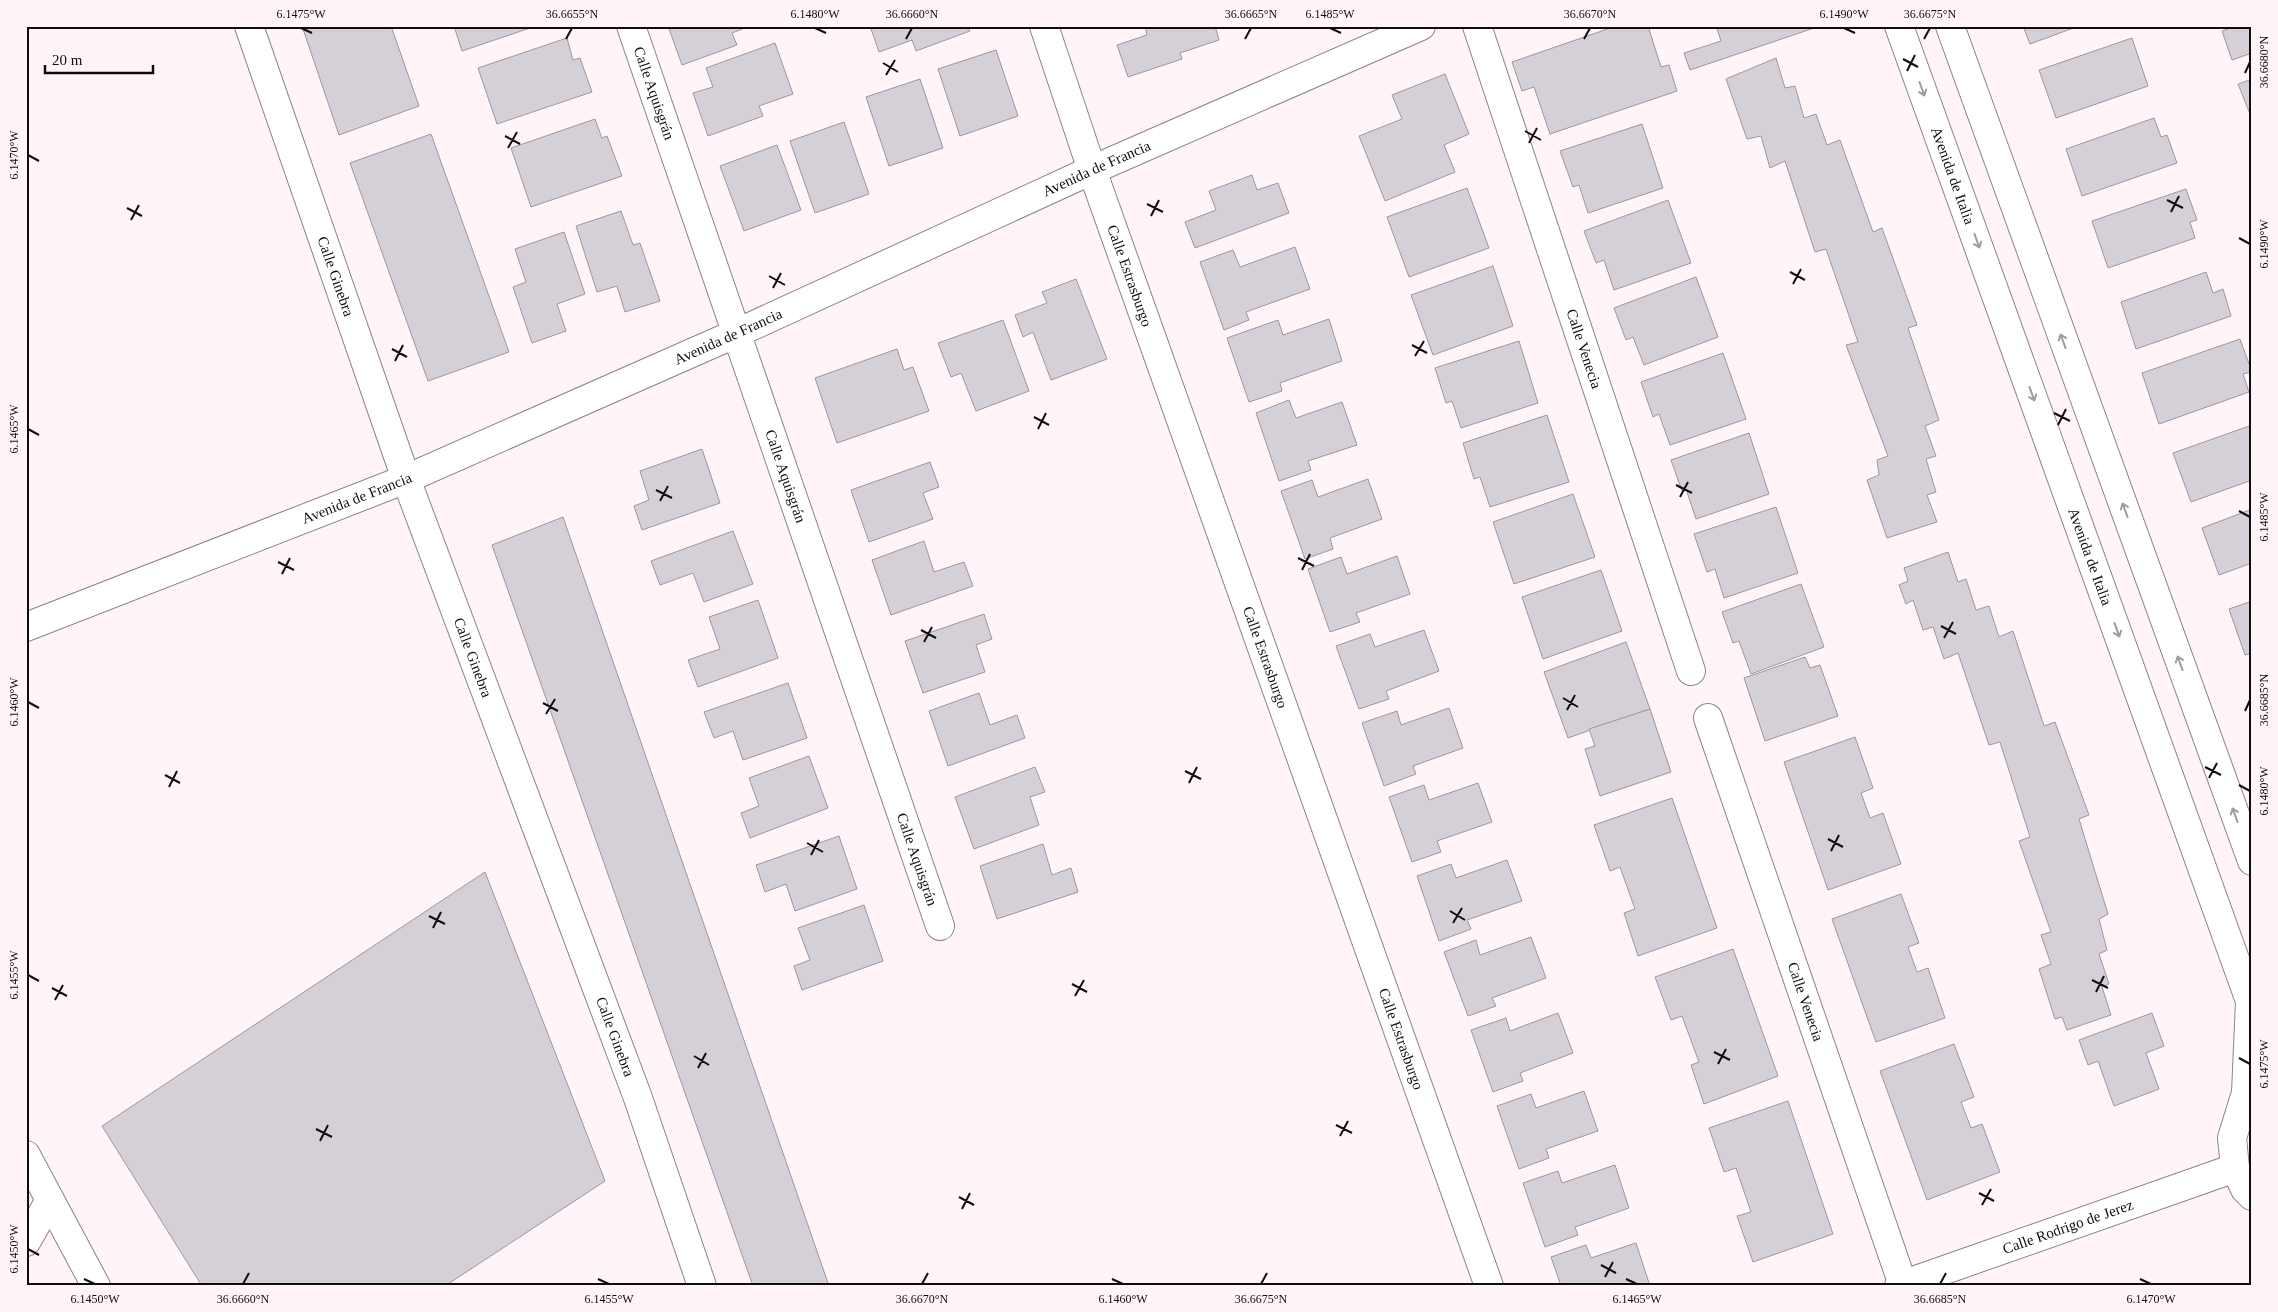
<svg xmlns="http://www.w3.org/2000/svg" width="2278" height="1312" viewBox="0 0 2278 1312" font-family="Georgia,serif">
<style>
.building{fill:#d5d0d8;stroke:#9c979f}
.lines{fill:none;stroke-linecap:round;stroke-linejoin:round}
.street-casing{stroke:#8c8387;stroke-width:30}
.secondary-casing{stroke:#8c8387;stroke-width:30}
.street{stroke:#fff;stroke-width:28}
.secondary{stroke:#fff;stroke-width:28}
.oneway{stroke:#9f9e9f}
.ticks{fill:none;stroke:#100d0e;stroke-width:2}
.labels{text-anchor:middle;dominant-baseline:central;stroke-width:5;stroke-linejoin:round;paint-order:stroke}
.street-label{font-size:15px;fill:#100d0e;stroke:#fff5f9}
.neatline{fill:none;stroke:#100d0e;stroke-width:2}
.ticks-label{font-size:12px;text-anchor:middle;fill:#100d0e}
</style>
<rect width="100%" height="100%" fill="#fff5f9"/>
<g class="building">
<path d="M302 26H391L419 106 339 135Z"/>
<path d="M454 26H536L462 51Z"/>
<path d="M668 26H750L732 33 737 45 682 65Z"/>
<path d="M870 26H968L970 31 916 51 912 40 879 52Z"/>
<path d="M1145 26H1215L1219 40 1180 53 1182 59 1128 77 1117 45 1147 35Z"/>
<path d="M1616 26H1648L1661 67 1669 65 1677 91 1550 134 1534 87 1522 91 1512 62Z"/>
<path d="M1716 26H1820L1690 70 1684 53 1721 41Z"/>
<path d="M2023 26H2079L2030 44Z"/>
<path d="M2227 26H2252V53L2232 60 2222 31 2228 29Z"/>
<path d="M567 38 573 60 580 58 592 92 497 124 478 68Z"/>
<path d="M2132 38 2148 86 2056 118 2039 70Z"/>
<path d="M775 43 793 94 759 106 763 116 708 136 693 93 713 87 706 68Z"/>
<path d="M996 50 1018 116 960 136 938 69Z"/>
<path d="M1776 58 1785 88 1795 86 1804 118 1816 114 1827 145 1840 140 1873 232 1882 228 1917 325 1908 328 1939 420 1925 426 1936 456 1926 459 1936 492 1927 495 1937 522 1887 538 1867 480 1879 475 1877 460 1888 456 1846 345 1858 342 1826 249 1815 252 1785 161 1770 168 1761 136 1747 139 1726 79Z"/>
<path d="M1445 74 1469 134 1444 145 1455 172 1385 201 1359 136 1402 119 1392 95Z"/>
<path d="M920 79 943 148 889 166 866 97Z"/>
<path d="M2252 79V113L2250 114 2238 84Z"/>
<path d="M2154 118 2161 137 2167 135 2177 163 2082 196 2066 149Z"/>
<path d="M595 119 602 138 607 136 622 176 531 207 511 148Z"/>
<path d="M844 122 869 194 815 213 790 141Z"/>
<path d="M1642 124 1663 188 1588 213 1579 185 1573 187 1560 151Z"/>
<path d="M431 134 509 352 428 381 350 163Z"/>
<path d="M777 145 801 210 744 231 720 166Z"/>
<path d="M1252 175 1257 190 1278 183 1289 213 1195 248 1185 222 1216 210 1209 191Z"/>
<path d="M1467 188 1489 248 1409 277 1387 217Z"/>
<path d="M2186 189 2197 220 2190 222 2195 238 2108 268 2092 221Z"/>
<path d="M1668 200 1691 263 1614 290 1604 260 1596 263 1584 231Z"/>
<path d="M621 211 633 245 640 243 660 301 625 312 617 286 597 292 576 226Z"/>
<path d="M564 232 585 294 557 304 566 331 532 343 513 287 526 282 515 249Z"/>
<path d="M1295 247 1310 289 1246 312 1249 320 1224 330 1200 262 1233 250 1240 267Z"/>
<path d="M1493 266 1513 326 1433 355 1411 295Z"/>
<path d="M2206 272 2213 293 2223 289 2231 316 2136 349 2121 302Z"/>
<path d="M1696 277 1718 337 1644 365 1633 337 1626 340 1614 308Z"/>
<path d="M1076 279 1107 359 1051 380 1033 332 1023 337 1015 315 1047 303 1042 292Z"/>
<path d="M1329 319 1342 361 1280 383 1282 391 1249 402 1227 338 1278 320 1283 335Z"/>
<path d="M1003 320 1029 391 976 411 961 373 951 377 938 343Z"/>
<path d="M2240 339 2252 372 2243 374 2249 392 2159 424 2142 373Z"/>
<path d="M1519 341 1538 403 1461 428 1452 401 1446 403 1435 368Z"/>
<path d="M897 349 904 370 913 367 929 411 837 443 815 378Z"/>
<path d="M1723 353 1746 419 1670 445 1659 414 1653 417 1641 382Z"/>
<path d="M1289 400 1296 418 1342 402 1357 445 1308 461 1311 470 1279 481 1256 413Z"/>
<path d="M1547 415 1569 482 1490 507 1480 477 1474 479 1463 443Z"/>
<path d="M2252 425V480L2191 502 2173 453Z"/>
<path d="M1749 433 1769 494 1696 519 1686 489 1682 491 1671 460Z"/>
<path d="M702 449 720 503 642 530 634 506 649 500 640 471Z"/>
<path d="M930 462 939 487 923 493 933 519 869 542 851 490Z"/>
<path d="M1368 479 1382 519 1330 538 1333 549 1305 559 1281 491 1312 480 1318 497Z"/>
<path d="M1573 494 1595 557 1514 584 1493 522Z"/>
<path d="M1776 507 1798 573 1724 598 1715 569 1707 572 1694 534Z"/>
<path d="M2252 509V563L2219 575 2202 528Z"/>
<path d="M563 517 829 1286H753L492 545Z"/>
<path d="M733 531 753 584 704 602 693 573 660 585 651 561Z"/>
<path d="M924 541 934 572 964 562 973 586 891 615 872 560Z"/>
<path d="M1948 552 1958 582 1966 579 1976 610 1989 606 1999 637 2013 631 2044 726 2055 722 2089 815 2079 819 2108 914 2099 919 2107 950 2099 954 2109 984 2102 987 2111 1015 2067 1030 2062 1017 2055 1019 2039 969 2051 964 2041 935 2051 932 2019 841 2030 837 2000 742 1989 745 1958 653 1944 659 1933 627 1923 630 1913 600 1906 604 1899 585 1908 581 1904 568Z"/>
<path d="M1397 556 1410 594 1356 613 1360 622 1330 632 1308 569 1341 557 1347 574Z"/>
<path d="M1601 570 1622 631 1543 659 1522 597Z"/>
<path d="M1801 584 1824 647 1751 674 1739 641 1733 643 1722 612Z"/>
<path d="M758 600 778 658 698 687 688 660 720 649 709 617Z"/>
<path d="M2252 601V653L2245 655 2229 609Z"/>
<path d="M984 614 992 639 976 645 985 672 923 693 905 641Z"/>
<path d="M1424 630 1439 671 1386 691 1389 699 1359 709 1336 646 1370 634 1375 647Z"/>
<path d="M1626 642 1650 709 1568 738 1544 672Z"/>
<path d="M1805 657 1810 668 1820 665 1838 716 1765 741 1744 678Z"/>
<path d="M788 683 807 738 743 760 733 731 714 738 704 712Z"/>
<path d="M979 693 990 725 1017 715 1025 738 948 766 929 711Z"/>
<path d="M1449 708 1463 748 1413 766 1416 774 1384 786 1362 723 1397 711 1401 725Z"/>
<path d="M1650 709 1671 772 1600 796 1585 749 1595 746 1589 729Z"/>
<path d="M1855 737 1873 788 1861 793 1870 818 1883 813 1901 864 1828 890 1784 762Z"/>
<path d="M809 756 828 808 750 838 741 813 759 806 749 778Z"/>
<path d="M1035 767 1045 792 1030 797 1039 825 974 849 955 797Z"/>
<path d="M1478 783 1492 822 1437 841 1441 852 1412 862 1389 797 1424 785 1429 800Z"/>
<path d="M1672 798 1717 928 1638 956 1624 913 1635 909 1620 867 1610 871 1594 825Z"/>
<path d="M839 836 857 889 795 911 786 884 765 892 756 865Z"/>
<path d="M1043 844 1052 875 1071 868 1078 892 997 919 980 866Z"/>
<path d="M1507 860 1522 901 1467 920 1471 929 1439 941 1417 876 1451 864 1456 878Z"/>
<path d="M485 872 605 1181 445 1286H202L102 1126Z"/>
<path d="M1901 894 1919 943 1908 947 1917 972 1928 968 1945 1018 1876 1042 1832 919Z"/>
<path d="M864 905 883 961 802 990 794 966 810 960 798 928Z"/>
<path d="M1531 937 1546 978 1492 998 1496 1006 1468 1016 1444 952 1476 940 1480 955Z"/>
<path d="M1733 949 1778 1076 1704 1104 1691 1065 1699 1062 1682 1016 1671 1020 1655 977Z"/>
<path d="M1558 1013 1573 1053 1520 1073 1523 1081 1493 1092 1471 1030 1506 1018 1510 1031Z"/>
<path d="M2152 1013 2164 1046 2146 1053 2159 1089 2114 1106 2098 1061 2088 1065 2079 1040Z"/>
<path d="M1954 1044 1974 1097 1961 1102 1971 1128 1982 1124 2000 1172 1927 1200 1880 1071Z"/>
<path d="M1584 1091 1598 1131 1546 1149 1549 1158 1519 1169 1497 1106 1531 1094 1536 1108Z"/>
<path d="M1788 1101 1833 1234 1753 1262 1737 1216 1751 1212 1736 1168 1724 1172 1709 1128Z"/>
<path d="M1615 1165 1629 1208 1575 1227 1578 1235 1545 1247 1523 1183 1558 1171 1562 1183Z"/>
<path d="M1636 1243 1650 1286H1561L1551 1257 1586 1245 1591 1258Z"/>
</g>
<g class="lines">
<g class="street-casing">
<g id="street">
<path id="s1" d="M249 26 406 479 638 1098 702 1286"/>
<path id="s2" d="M631 26 940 926"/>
<path id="s3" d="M1044 26 1092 170 1489 1286"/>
<path id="s4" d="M1477 26 1691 671"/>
<path id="s5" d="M1708 718 1903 1285"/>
<path d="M26 1242 50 1200"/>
</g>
</g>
<g class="secondary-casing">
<g id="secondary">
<path id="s6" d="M1899 26 2250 1001 2246 1093"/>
<path d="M1950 26 2252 861"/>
<path id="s7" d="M26 627 406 479 737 333 1092 170 1421 26"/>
<path d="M2252 1086 2246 1093 2232 1138 2235 1168 2245 1189 2252 1196"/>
<path d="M26 1155 96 1286"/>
<path id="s8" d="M1899 1286 2235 1168"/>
</g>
</g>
<use href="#street" class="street"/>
<use href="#secondary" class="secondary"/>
</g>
<defs><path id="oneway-shaft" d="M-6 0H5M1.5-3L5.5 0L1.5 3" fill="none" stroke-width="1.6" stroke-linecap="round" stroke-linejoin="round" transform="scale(1.25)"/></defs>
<g class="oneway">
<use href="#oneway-shaft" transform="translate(1922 89) rotate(70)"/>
<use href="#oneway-shaft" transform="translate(1977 241) rotate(70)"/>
<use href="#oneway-shaft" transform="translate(2063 341) rotate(-110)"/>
<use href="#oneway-shaft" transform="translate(2032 394) rotate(70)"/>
<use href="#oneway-shaft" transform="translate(2125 510) rotate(-110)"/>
<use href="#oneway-shaft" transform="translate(2117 630) rotate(70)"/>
<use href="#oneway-shaft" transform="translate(2180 663) rotate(-110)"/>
<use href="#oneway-shaft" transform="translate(2235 815) rotate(-110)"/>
</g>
<path class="ticks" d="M301 28 312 33M815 28 826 33M1330 28 1341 33M1844 28 1855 33M566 39 572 28M906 39 912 28M1245 39 1251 28M1584 39 1590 28M1924 39 1930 28M1903 59 1918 67M883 63 898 72M1907 71 1915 55M2245 73 2250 62M886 75 895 60M1525 131 1541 140M505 136 520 144M1529 143 1537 128M508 148 517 132M28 155 39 161M2167 200 2183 208M1147 204 1163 212M127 208 142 216M2171 212 2179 196M1151 216 1159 200M131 220 139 205M2239 238 2250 244M1790 272 1805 280M769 276 785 285M1793 284 1801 269M773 288 781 273M1412 345 1427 353M392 349 407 357M1415 356 1424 341M395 361 403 345M2054 413 2070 421M1034 417 1049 425M2058 425 2066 409M28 429 39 435M1038 429 1046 413M1676 485 1692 493M656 490 672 498M1680 497 1688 482M660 501 668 486M2239 511 2250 517M1298 558 1314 566M278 562 294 570M1302 570 1310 554M282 574 290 558M1941 626 1956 634M921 630 936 638M1944 638 1953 622M924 642 932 627M1563 698 1578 707M28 702 39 708M543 703 558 711M1567 710 1575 695M2245 711 2250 700M546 714 555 699M2205 767 2221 775M1185 771 1201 779M165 775 180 783M2209 778 2217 763M1189 783 1197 767M2239 785 2250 791M169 787 177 771M1828 839 1843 847M807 843 823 852M1831 851 1839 835M811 855 819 840M1450 911 1465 920M429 916 445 924M1453 923 1462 908M433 928 441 912M28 975 39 981M2092 980 2108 988M1072 984 1087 992M52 988 67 996M2096 992 2104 976M1075 996 1084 980M55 1000 63 985M1714 1052 1730 1060M694 1056 709 1065M2239 1058 2250 1064M1718 1064 1726 1049M698 1068 706 1053M1336 1125 1352 1133M316 1129 332 1137M1340 1136 1348 1121M320 1141 328 1125M1979 1193 1994 1201M959 1197 974 1205M1982 1205 1991 1189M962 1209 970 1193M28 1249 39 1255M1601 1265 1616 1273M1605 1277 1613 1262M84 1279 95 1284M598 1279 609 1284M1112 1279 1123 1284M1626 1279 1637 1284M2140 1279 2151 1284M243 1284 249 1273M922 1284 928 1273M1261 1284 1267 1273M1940 1284 1946 1273"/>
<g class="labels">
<g class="street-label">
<text stroke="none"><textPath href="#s2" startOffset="71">Calle Aquisgrán</textPath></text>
<text stroke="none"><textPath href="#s7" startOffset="1165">Avenida de Francia</textPath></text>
<text stroke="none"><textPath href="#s6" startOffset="159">Avenida de Italia</textPath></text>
<text stroke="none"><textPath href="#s3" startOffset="264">Calle Estrasburgo</textPath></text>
<text stroke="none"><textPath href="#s1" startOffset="265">Calle Ginebra</textPath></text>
<text stroke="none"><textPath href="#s7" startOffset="760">Avenida de Francia</textPath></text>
<text stroke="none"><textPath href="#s4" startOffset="340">Calle Venecia</textPath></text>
<text stroke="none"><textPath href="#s2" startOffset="476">Calle Aquisgrán</textPath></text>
<text stroke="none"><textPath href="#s7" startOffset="355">Avenida de Francia</textPath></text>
<text stroke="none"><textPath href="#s6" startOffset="564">Avenida de Italia</textPath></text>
<text stroke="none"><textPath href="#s1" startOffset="670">Calle Ginebra</textPath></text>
<text stroke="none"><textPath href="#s3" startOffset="669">Calle Estrasburgo</textPath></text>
<text stroke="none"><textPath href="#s2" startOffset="881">Calle Aquisgrán</textPath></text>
<text stroke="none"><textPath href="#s5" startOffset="300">Calle Venecia</textPath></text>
<text stroke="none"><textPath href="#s1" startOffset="1075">Calle Ginebra</textPath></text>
<text stroke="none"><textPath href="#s3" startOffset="1074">Calle Estrasburgo</textPath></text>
<text stroke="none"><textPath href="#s8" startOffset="179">Calle Rodrigo de Jerez</textPath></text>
</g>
</g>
<rect width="2278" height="1312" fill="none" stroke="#fff5f9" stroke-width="55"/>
<path d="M45 65v8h108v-8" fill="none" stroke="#100d0e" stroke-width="2.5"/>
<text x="52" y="65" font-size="15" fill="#100d0e" stroke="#fff5f9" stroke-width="4" paint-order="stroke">20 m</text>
<rect x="28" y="28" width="2222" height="1256" class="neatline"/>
<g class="ticks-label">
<text x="301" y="18">6.1475°W</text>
<text x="572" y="18">36.6655°N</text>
<text x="815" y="18">6.1480°W</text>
<text x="912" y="18">36.6660°N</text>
<text x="1251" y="18">36.6665°N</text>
<text x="1330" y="18">6.1485°W</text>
<text x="1590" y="18">36.6670°N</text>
<text x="1844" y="18">6.1490°W</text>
<text x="1930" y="18">36.6675°N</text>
<text transform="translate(2264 62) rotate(-90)" y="4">36.6680°N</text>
<text transform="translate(14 155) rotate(-90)" y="4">6.1470°W</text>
<text transform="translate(2264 244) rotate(-90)" y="4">6.1490°W</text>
<text transform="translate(14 429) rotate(-90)" y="4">6.1465°W</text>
<text transform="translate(2264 517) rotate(-90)" y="4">6.1485°W</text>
<text transform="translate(2264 700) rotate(-90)" y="4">36.6685°N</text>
<text transform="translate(14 702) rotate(-90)" y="4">6.1460°W</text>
<text transform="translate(2264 791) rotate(-90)" y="4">6.1480°W</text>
<text transform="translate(14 975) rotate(-90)" y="4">6.1455°W</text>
<text transform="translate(2264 1064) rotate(-90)" y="4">6.1475°W</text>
<text transform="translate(14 1249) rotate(-90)" y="4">6.1450°W</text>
<text x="95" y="1303">6.1450°W</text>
<text x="243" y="1303">36.6660°N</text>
<text x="609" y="1303">6.1455°W</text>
<text x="922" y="1303">36.6670°N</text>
<text x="1123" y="1303">6.1460°W</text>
<text x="1261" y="1303">36.6675°N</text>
<text x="1637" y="1303">6.1465°W</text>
<text x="1940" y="1303">36.6685°N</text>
<text x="2151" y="1303">6.1470°W</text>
</g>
</svg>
